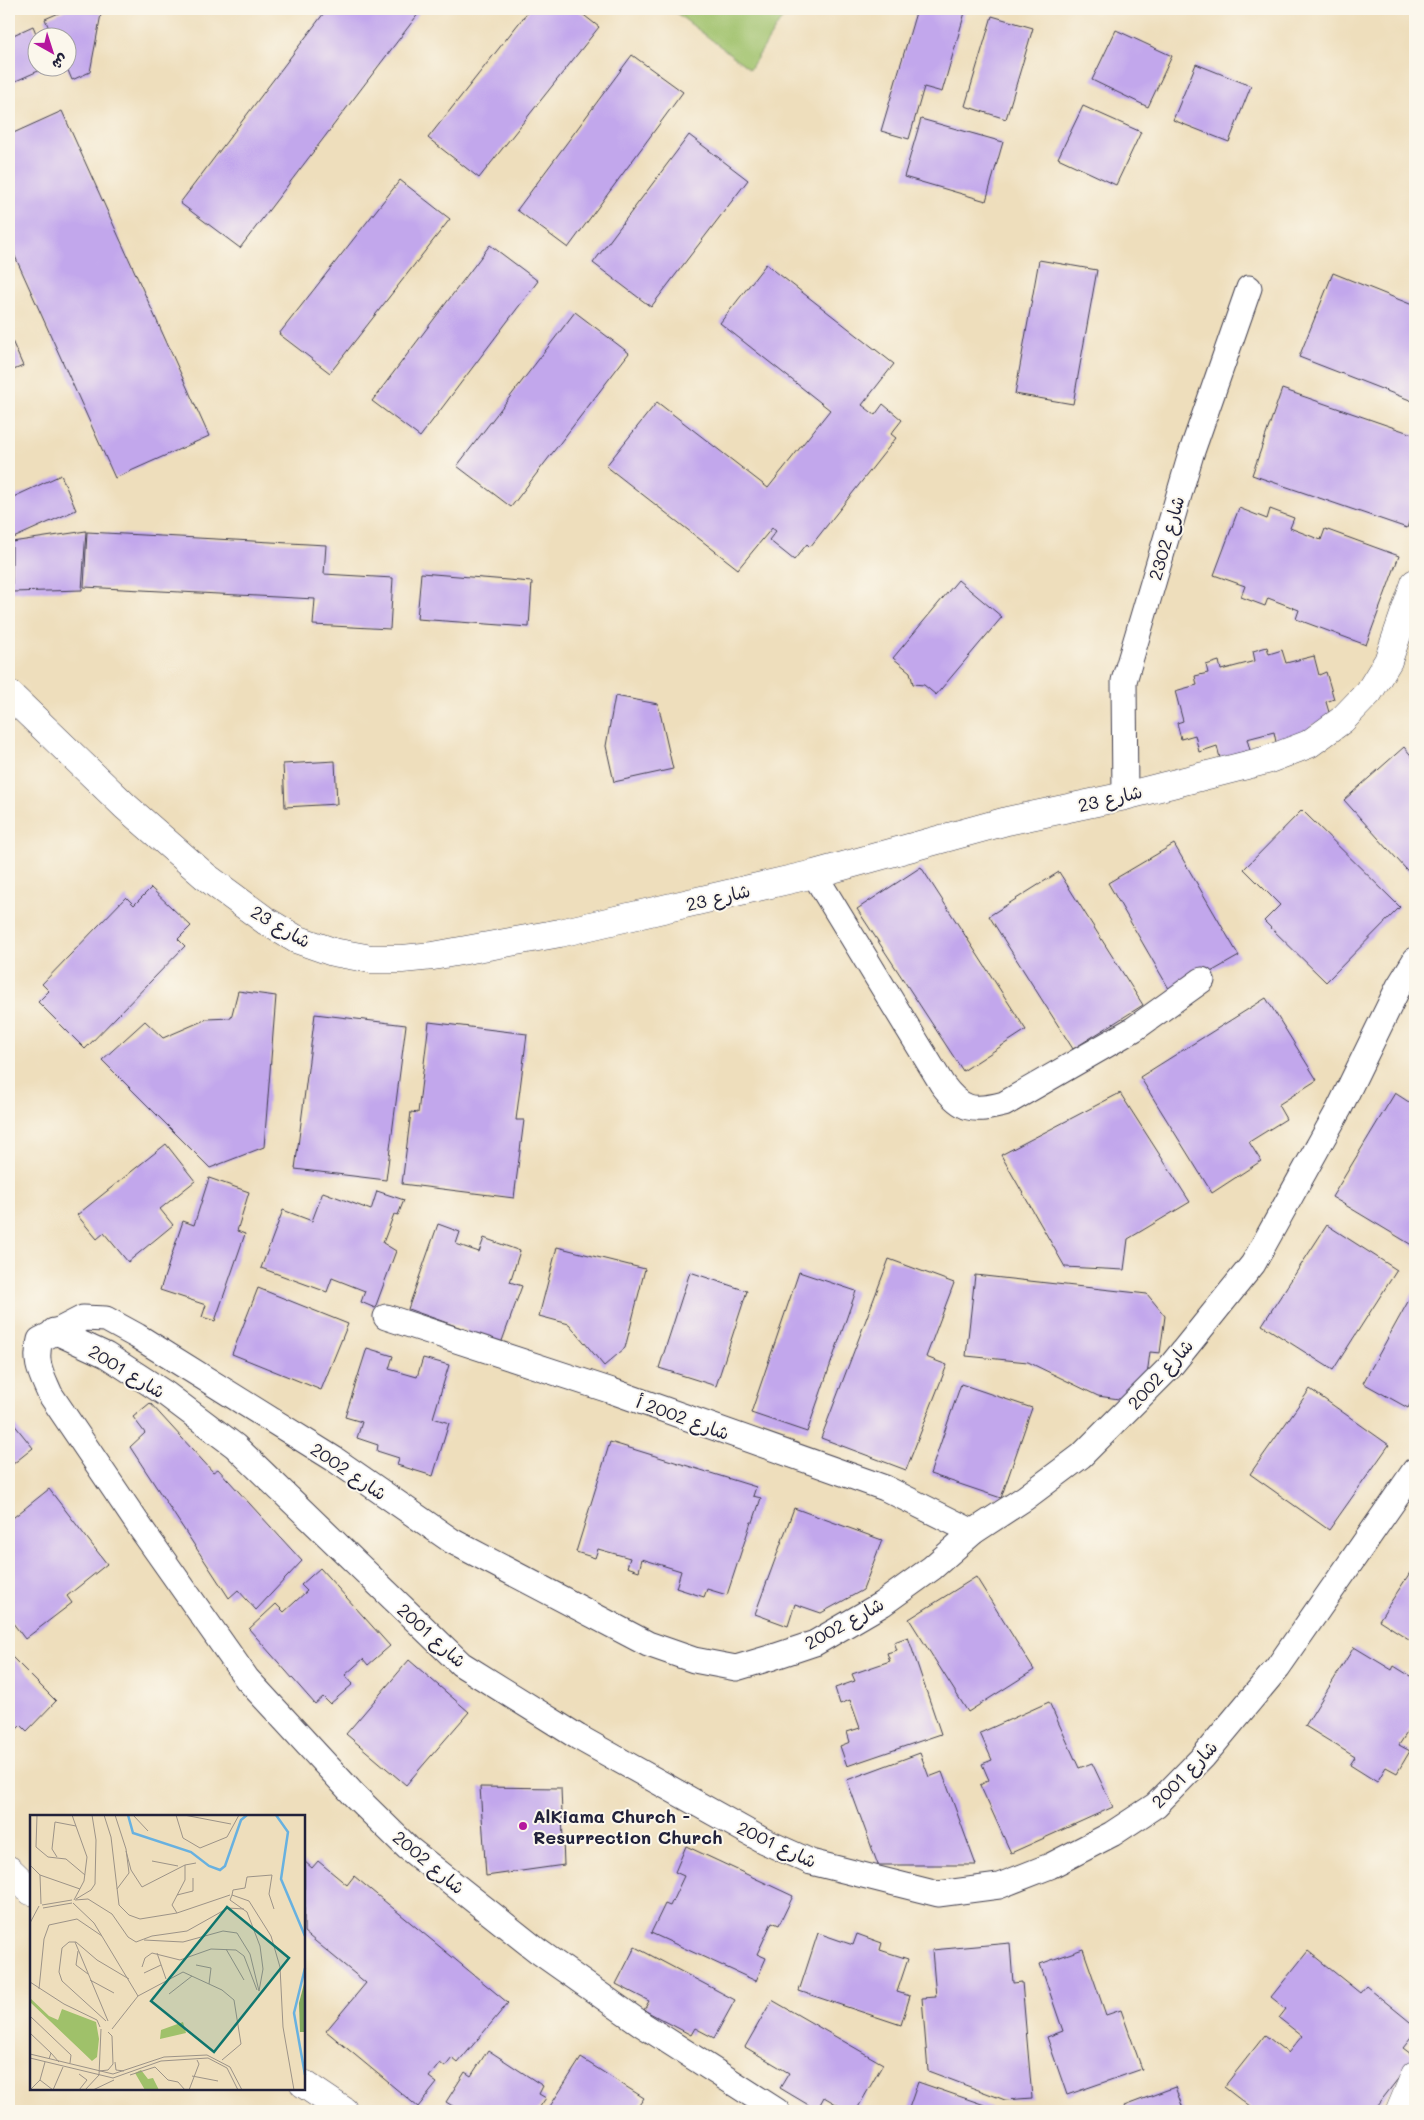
<svg xmlns="http://www.w3.org/2000/svg" width="1424" height="2120" viewBox="0 0 1424 2120" font-family="Mali,'Playpen Sans Arabic',sans-serif">
<style>
.green{fill:#9fc16a;stroke:#607252}
.building{fill:#c2a7ec}
.lines{fill:none;stroke-linecap:round;stroke-linejoin:round}
.minor-casing{stroke:#413e4e;stroke-width:27}
.tertiary-casing{stroke:#413e4e;stroke-width:29}
.minor{stroke:#fff;stroke-width:25}
.tertiary{stroke:#fff;stroke-width:28}
.poi-dot{fill:#b5179e;stroke:#fbf7ec;stroke-width:2}
.labels{text-anchor:middle;dominant-baseline:central;stroke-width:4;stroke-linejoin:round;paint-order:stroke}
.street-label{font-size:18px;fill:#22223b;stroke:#fbf7ec}
.poi-label{font-size:18px;font-weight:bold;fill:#22223b;stroke:#fbf7ec;text-anchor:start}
.inset-river{fill:none;stroke:#68b1e0;stroke-width:2.5}
.inset-road{fill:none;stroke:#9c9388;stroke-width:1}
.view{fill:#0f766e;fill-opacity:0.15;stroke:#0f766e;stroke-width:2.5}
.inset-edge{fill:none;stroke:#22223b;stroke-width:2.5}
</style>
<rect width="100%" height="100%" fill="#fbf7ec"/>
<filter id="ink" filterUnits="userSpaceOnUse"><feTurbulence type="fractalNoise" baseFrequency=".02" numOctaves="2"/><feDisplacementMap in="SourceGraphic" scale="10" xChannelSelector="R" yChannelSelector="G"/><feConvolveMatrix kernelMatrix="1 2 1 2 8 2 1 2 1" color-interpolation-filters="sRGB"/></filter>
<filter id="wash" filterUnits="userSpaceOnUse"><feTurbulence type="fractalNoise" baseFrequency=".0096" numOctaves="4" result="noise"/><feDisplacementMap in="SourceGraphic" scale="20" xChannelSelector="R" yChannelSelector="G"/><feGaussianBlur stdDeviation="1.12" result="paint"/><feColorMatrix in="noise" values="0 0 0 0 0 0 0 0 0 0 0 0 0 0 0 0 0 1.4 0 .05"/><feComposite in="paint" operator="in"/></filter>
<g filter="url(#wash)">
<rect width="100%" height="100%" fill="#eedebc"/>
<path class="green" d="M671 9H788L750 69Z"/>
<g id="blocks">
<g class="building">
<path d="M68 9H102L90 72 72 80 67 68 68 38H53L45 19Z"/>
<path d="M327 9H422L240 248 180 203Z"/>
<path d="M530 9H576L599 27 479 178 428 138Z"/>
<path d="M917 9H966L942 92 924 87 909 139 881 131Z"/>
<path d="M992 16 1033 28 1006 119 965 106Z"/>
<path d="M33 26 38 38V68H45L9 84V37Z"/>
<path d="M1116 30 1172 56 1148 107 1092 80Z"/>
<path d="M632 55 683 92 568 248 517 210Z"/>
<path d="M1196 64 1251 86 1229 142 1173 120Z"/>
<path d="M1083 106 1141 132 1116 185 1058 158Z"/>
<path d="M62 111 209 436 115 478 9 243V135Z"/>
<path d="M921 119 1003 142 986 201 904 177Z"/>
<path d="M689 135 748 180 651 307 593 263Z"/>
<path d="M400 180 450 219 330 373 279 334Z"/>
<path d="M490 245 538 281 420 437 372 401Z"/>
<path d="M1039 260 1097 270 1073 404 1015 394Z"/>
<path d="M766 264 894 364 862 405 875 415 883 404 902 420 891 434 896 438 810 547 807 544 794 560 769 540 776 531 772 528 738 569 606 466 657 402 768 488 830 410 720 323Z"/>
<path d="M1333 273 1415 306V402L1299 357Z"/>
<path d="M575 312 629 353 511 507 457 466Z"/>
<path d="M9 334 23 366 9 372Z"/>
<path d="M1282 389 1415 435V505L1407 528 1252 475Z"/>
<path d="M61 475 76 510 9 540V499Z"/>
<path d="M1239 508 1267 519 1270 509 1294 518 1290 528 1321 540 1325 529 1399 556 1366 645 1296 619 1299 610 1268 598 1265 606 1241 597 1245 586 1214 575Z"/>
<path d="M86 531 82 590 12 592V542Z"/>
<path d="M87 532 326 545 324 574 393 578 390 629 313 625 315 599 84 587Z"/>
<path d="M421 573 532 582 529 627 417 619Z"/>
<path d="M958 580 1002 617 936 695 924 685 913 684 910 672 893 658Z"/>
<path d="M1267 647 1269 654 1282 650 1286 663 1314 656 1319 675 1326 672 1334 699 1326 702 1331 719 1311 725 1313 732 1276 742 1274 732 1247 739 1250 750 1220 758 1217 746 1199 752 1195 735 1181 739 1177 723 1183 721 1175 691 1197 685 1195 676 1208 673 1206 665 1219 661 1221 670 1255 661 1253 651Z"/>
<path d="M615 696 658 704 673 769 614 782 606 746Z"/>
<path d="M1404 747 1415 760 1414 878 1344 800Z"/>
<path d="M335 761 337 804 285 807 283 764Z"/>
<path d="M1302 810 1400 907 1326 982 1264 921 1280 905 1244 869Z"/>
<path d="M1174 844 1239 956 1172 994 1108 883Z"/>
<path d="M921 867 1026 1030 963 1071 857 909Z"/>
<path d="M1059 872 1143 1005 1073 1049 989 916Z"/>
<path d="M151 888 191 926 178 939 185 946 85 1049 38 1002 49 991 42 984 126 897 134 905Z"/>
<path d="M238 991 276 996 264 1147 210 1168 102 1060 145 1021 163 1038 207 1019 231 1018Z"/>
<path d="M1266 998 1317 1080 1278 1105 1286 1119 1249 1142 1261 1161 1212 1193 1140 1077Z"/>
<path d="M315 1014 406 1025 386 1180 295 1169Z"/>
<path d="M429 1022 527 1034 516 1120H524L514 1198 402 1184 411 1112 418 1113Z"/>
<path d="M1120 1093 1190 1202 1128 1239 1124 1270 1065 1267 1001 1155Z"/>
<path d="M1395 1093 1415 1106V1247L1332 1197Z"/>
<path d="M166 1144 195 1181 160 1209 173 1225 128 1262 104 1233 97 1239 77 1215Z"/>
<path d="M209 1178 249 1192 237 1231 245 1234 215 1321 202 1317 206 1305 160 1290 183 1221 194 1225Z"/>
<path d="M377 1191 404 1200 398 1215 394 1214 383 1243 396 1251 375 1308 361 1302 365 1291 332 1278 327 1292 261 1268 283 1210 312 1221 323 1192 371 1210Z"/>
<path d="M438 1224 460 1232 456 1244 479 1252 484 1238 520 1251 510 1282 522 1286 498 1352 463 1340 467 1330 408 1309Z"/>
<path d="M1327 1225 1397 1270 1333 1370 1262 1325Z"/>
<path d="M557 1247 645 1269 625 1348 604 1366 569 1324 539 1316Z"/>
<path d="M889 1259 954 1283 926 1357 947 1365 906 1470 821 1438Z"/>
<path d="M690 1272 747 1291 716 1386 659 1368Z"/>
<path d="M799 1272 856 1291 807 1432 751 1413Z"/>
<path d="M975 1275 1147 1294 1165 1316 1160 1353 1150 1352 1146 1383 1126 1400 1098 1396 1028 1362 966 1356Z"/>
<path d="M258 1288 348 1324 321 1390 232 1354Z"/>
<path d="M1415 1289V1395L1408 1408 1363 1383Z"/>
<path d="M367 1348 393 1356 389 1369 417 1377 423 1358 449 1365 433 1418 449 1423 433 1476 397 1465 399 1458 377 1451 378 1445 357 1438 362 1422 345 1417Z"/>
<path d="M961 1384 1032 1408 1001 1498 930 1474Z"/>
<path d="M1310 1389 1389 1445 1329 1530 1250 1474Z"/>
<path d="M150 1403 213 1472 218 1469 302 1561 256 1610 238 1590 229 1598 130 1447 145 1433 133 1417Z"/>
<path d="M9 1418 33 1448 13 1464 9 1460Z"/>
<path d="M610 1442 756 1487 753 1496 761 1498 753 1522H751L727 1595 707 1589 704 1597 676 1588 681 1571 642 1559 639 1571 627 1567 630 1558 598 1549 595 1558 576 1552Z"/>
<path d="M49 1489 107 1564 67 1596 72 1603 25 1639 9 1618V1521Z"/>
<path d="M794 1508 882 1540 863 1590 821 1613 795 1604 788 1626 755 1614Z"/>
<path d="M1415 1565V1643L1379 1620Z"/>
<path d="M320 1568 390 1646 368 1665 363 1659 345 1675 353 1684 330 1704 323 1697 315 1704 249 1629 276 1604 284 1612 307 1591 301 1585Z"/>
<path d="M976 1577 1034 1670 968 1712 909 1619Z"/>
<path d="M908 1637 941 1734 847 1766 840 1746 850 1742 847 1732 860 1728 850 1700 840 1704 835 1688 855 1681 852 1674 890 1661 887 1653 897 1650 894 1642Z"/>
<path d="M1354 1647 1392 1670 1394 1666 1415 1679V1723L1414 1722 1399 1745 1410 1751 1397 1773 1386 1767 1377 1782 1350 1765 1355 1757 1305 1726Z"/>
<path d="M9 1654 56 1701 27 1731 21 1725 9 1737Z"/>
<path d="M409 1660 469 1712 406 1785 346 1734Z"/>
<path d="M1049 1702 1079 1768 1092 1763 1113 1807 1011 1853 980 1785 989 1780 982 1764 992 1760 980 1733Z"/>
<path d="M920 1753 929 1777 942 1772 976 1865H878L847 1780Z"/>
<path d="M480 1787 561 1788 564 1865 486 1876Z"/>
<path d="M686 1846 793 1896 779 1925 772 1922 757 1954 766 1958 756 1981 651 1933 665 1904 670 1906 684 1876 675 1872Z"/>
<path d="M304 1861 312 1868 318 1861 347 1885 354 1876 508 2003 458 2063 452 2058 445 2067 440 2063 429 2077 437 2083 418 2107 326 2031 366 1983 304 1932Z"/>
<path d="M818 1933 853 1945 857 1934 882 1943 880 1950 908 1959 897 1992 910 1996 901 2025 799 1991Z"/>
<path d="M1010 1943 1013 1983 1022 1982 1032 2098 1005 2100 928 2071 922 1998 936 1997 932 1950Z"/>
<path d="M635 1947 735 2000 714 2038 695 2028 691 2035 644 2010 649 2001 616 1984Z"/>
<path d="M1083 1949 1106 2015 1121 2010 1142 2069 1067 2095 1047 2037 1063 2031 1040 1964Z"/>
<path d="M1308 1951 1360 1993 1366 1986 1415 2026V2033L1403 2048 1415 2057 1373 2111H1255L1224 2087 1265 2035 1288 2053 1302 2036 1279 2018 1286 2009 1271 1997Z"/>
<path d="M772 2000 883 2064 856 2111H848L824 2097 817 2110 780 2088 789 2073 745 2047Z"/>
<path d="M488 2050 543 2086 539 2094 546 2098 537 2111H461L446 2102 465 2072 471 2076Z"/>
<path d="M581 2058 644 2098 635 2111H547Z"/>
<path d="M918 2082 1002 2111H908Z"/>
<path d="M1175 2087 1184 2111H1126L1124 2106Z"/>
</g>
</g>
</g>
<g filter="url(#ink)">
<use href="#blocks" fill-opacity="0" stroke="#413e4e" stroke-width="1"/>
<g class="lines">
<g class="minor-casing">
<g id="minor">
<path d="M1125 796 1124 681 1191 454 1249 288"/>
<path d="M814 874 942 1084C962 1111 973 1112 1004 1104L1134 1029 1202 980"/>
<path d="M386 1317 612 1391 885 1488 973 1532"/>
<path d="M54 1331 106 1355 166 1394 235 1446 461 1664 578 1737 764 1841 811 1862 938 1894 999 1886 1050 1866 1112 1834 1156 1805 1203 1757 1278 1667 1415 1470"/>
<path d="M777 2111 643 2025 538 1951 408 1848 354 1795 247 1679 142 1530 50 1394C41 1373 34 1363 40 1340L83 1318 106 1319 137 1336 334 1459 452 1541 648 1644 694 1660 736 1668 773 1657 815 1643 882 1604 932 1568 973 1532 1025 1498 1081 1456 1170 1367 1253 1264 1339 1109 1399 986 1415 960"/>
</g>
</g>
<g class="tertiary-casing">
<g id="tertiary">
<path d="M9 694 125 806 205 876 266 921 296 939 333 952 371 959H402L433 956 560 933 814 874 1007 821 1125 796 1267 760 1309 744 1342 720 1369 692 1388 661 1415 583"/>
<path d="M9 1870 31 1891"/>
<path d="M304 2084 344 2111"/>
<path d="M1400 2111 1415 2075"/>
</g>
</g>
<use href="#minor" class="minor"/>
<use href="#tertiary" class="tertiary"/>
</g>
</g>
<circle class="poi-dot" cx="523" cy="1826" r="5"/>
<g class="labels">
<g class="street-label">
<text transform="translate(1166 538) rotate(-74)">شارع 2302</text>
<text transform="translate(1110 798) rotate(-13)">شارع 23</text>
<text transform="translate(718 897) rotate(-13)">شارع 23</text>
<text transform="translate(281 926) rotate(30)">شارع 23</text>
<text transform="translate(127 1371) rotate(31)">شارع 2001</text>
<text transform="translate(1160 1374) rotate(-48)">شارع 2002</text>
<text transform="translate(683 1417) rotate(20)">شارع 2002 أ</text>
<text transform="translate(349 1471) rotate(34)">شارع 2002</text>
<text transform="translate(844 1623) rotate(-29)">شارع 2002</text>
<text transform="translate(432 1635) rotate(42)">شارع 2001</text>
<text transform="translate(1184 1774) rotate(-46)">شارع 2001</text>
<text transform="translate(777 1844) rotate(25)">شارع 2001</text>
<text transform="translate(429 1862) rotate(40)">شارع 2002</text>
</g>
<g class="poi-label">
<text x="533" y="1816">AlKiama Church -<tspan x="533" dy="21">Resurrection Church</tspan></text>
</g>
</g>
<g transform="translate(30 1815)">
<rect width="275" height="275" fill="#eedebc"/>
<path d="M0 183 19 201 28 205 32 194 66 207 69 224 67 242 62 246 0 187ZM153 207 156 218 130 224 131 215ZM111 255 118 264 123 263 129 275H115L105 258Z" fill="#9fc16a"/>
<path d="M275 165V217H270L269 188Z" fill="#7fa75e"/>
<path class="inset-river" d="M98 0 103 18 161 37 179 51 190 55 195 51 211 5 217 0M246 0 258 17 251 64 275 121M275 153 264 198 275 260"/>
<path class="inset-road" d="M7 0 6 32 18 42 36 44 55 60M42 0 57 42 54 66 44 85M74 0 81 22 89 90 99 100 110 104 147 98 200 80M85 0 96 34 99 58 87 74M103 0 118 16M146 0 153 23 170 33 197 22 209 0M154 0 201 9M96 36 101 55 112 72 155 50M27 42 22 34 25 7 46 11M122 46 148 51M0 50 10 60 50 74M10 60 11 89M147 80 163 76V63M202 80 203 75 215 73 217 62 242 60 239 79 244 94M46 84 61 75 65 69 66 25 62 0M45 85 58 84 82 99 98 122 106 127 122 121 157 116 198 93 214 94M43 88 64 108 108 181M12 90 42 85M13 93 42 88M147 98 142 90 155 65V50L166 48M0 108 9 91M114 125 153 127 193 116 207 118 220 139 229 176M45 127 78 206M196 134 214 165M48 136 46 150 58 159M127 138 136 164M166 150 181 153 179 169M112 152 115 143 122 138 150 145 181 134 206 135 214 141 227 175M114 158 131 150M60 165 84 178M0 167 34 189 67 205 70 212M9 174 14 124 19 110 47 104 72 121M229 176 233 154 230 131 217 97 200 85 202 80 219 86 241 121 250 152 253 212 264 275M139 179 162 161M0 201 41 240 40 248M76 206 32 166 29 157 32 133 39 127H46L67 145 99 164M82 214 108 181 153 157 192 175 204 185 211 229 192 245M0 218 21 238M0 239 83 259 134 242 177 240 200 252 212 275M0 243 83 263 131 246 178 243 197 253 208 275M19 244 21 238 29 247M85 247 86 255 94 256M69 256 78 255 83 249 82 221 78 217M100 260 125 252 138 265 148 267 155 275M162 261 188 266M10 265 23 275M0 275 10 265 15 247M23 275 33 252M49 275 57 265 49 259M55 275 69 260 71 214M63 275 84 265M159 275 169 249 167 245"/>
<path class="view" d="M197 92 259 143 184 237 121 186Z"/>
<rect width="275" height="275" class="inset-edge"/>
</g>
<rect width="1424" height="2120" fill="none" stroke="#fbf7ec" stroke-width="30"/>
<g transform="translate(52 52) rotate(141)"><circle r="24" fill="#fbf7ec" stroke="#a4a2a5"/>
<path d="M0-4L9 19L0 12L-9 19Z" fill="#b5179e"/>
<text y="-8" font-size="14" font-weight="bold" text-anchor="middle" fill="#22223b">ش</text>
</g>
</svg>
